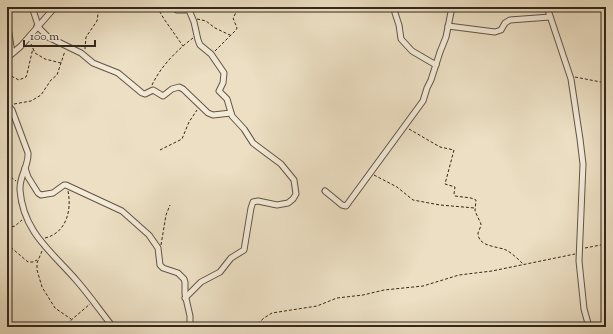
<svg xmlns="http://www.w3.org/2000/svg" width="613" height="334" viewBox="0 0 613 334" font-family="'Sorts Mill Goudy',serif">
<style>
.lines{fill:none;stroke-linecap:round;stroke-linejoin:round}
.minor-casing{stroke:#615546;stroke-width:7}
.path{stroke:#33271c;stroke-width:1;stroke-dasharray:3 2;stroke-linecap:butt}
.minor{stroke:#f3ead8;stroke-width:5}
</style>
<rect width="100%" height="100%" fill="#ecdfc3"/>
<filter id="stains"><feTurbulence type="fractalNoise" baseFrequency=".005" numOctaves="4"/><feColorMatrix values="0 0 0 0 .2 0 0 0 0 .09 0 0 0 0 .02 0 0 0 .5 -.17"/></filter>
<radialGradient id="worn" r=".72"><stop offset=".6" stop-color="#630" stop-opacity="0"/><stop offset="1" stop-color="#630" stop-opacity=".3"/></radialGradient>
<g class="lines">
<g class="minor-casing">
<g id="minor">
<path d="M32 7 38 25"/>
<path d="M172 7 177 10H189L194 22 198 40 200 45 211 54 224 73 223 83 219 91 227 99 232 116 244 129 253 143 281 164 294 180 296 194 293 199 288 203 277 205 258 201 253 202 251 208 244 250 231 258 220 272 201 282 185 298"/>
<path d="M395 7V13L399 25 401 39 412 51 436 65"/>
<path d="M547 7 571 79 580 139 583 164 579 261 584 309 589 327"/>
<path d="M7 21 12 53"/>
<path d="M37 26 48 37 81 53 93 63 118 73 142 93 145 94 153 90 163 96 172 89 179 87 183 89 208 113 213 115 231 113"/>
<path d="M448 26 495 32 501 30 505 23 510 20 550 17"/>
<path d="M7 58 21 46 55 7"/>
<path d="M7 104 12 110 28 153C29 166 19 176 20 190 23 232 52 252 77 281 90 296 101 312 113 327"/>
<path d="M25 168 28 177 38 193 41 195 53 193 64 185H66L122 211 149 235 158 248 160 265 163 268 178 273 184 279 185 282V294L190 316V327"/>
<path d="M325 191 342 205 346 206 423 101 427 88 431 80 440 52 446 37 452 7"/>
</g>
</g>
<g class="path">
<path d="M157 7 164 19 183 46"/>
<path d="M197 19 206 21 215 28 232 36"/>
<path d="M31 44 35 53 45 59 61 63"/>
<path d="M85 49 86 37 97 21 99 7"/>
<path d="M215 51 236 30 237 28 233 18 239 7"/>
<path d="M7 74 19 80 26 77 27 74 33 48"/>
<path d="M575 77 606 83"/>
<path d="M152 85C161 66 177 50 193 38"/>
<path d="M14 104 31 101 41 95 51 80 57 75 65 51"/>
<path d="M409 129 440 147 454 150 445 184 455 187 454 194 455 196 471 198 476 200 475 211 481 224C481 227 479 230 478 233 478 247 497 246 506 250 512 253 518 259 523 264"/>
<path d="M160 150 182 139 189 122 197 110"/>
<path d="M7 174 16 181"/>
<path d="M374 175 397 187 413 200 440 205 475 208"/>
<path d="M7 228 15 226 22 220"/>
<path d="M45 238C66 233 72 211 68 191"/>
<path d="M7 244 28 262H33L37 260"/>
<path d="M161 245 166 215 170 205"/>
<path d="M585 248 606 244"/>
<path d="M42 251 37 263V270L42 287 55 308 71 319"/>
<path d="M63 327 90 304"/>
<path d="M254 327 264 318 272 313 317 306 337 298 363 295 384 290 423 286 459 275 492 271 575 254"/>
</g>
<use href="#minor" class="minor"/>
</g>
<rect width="613" height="334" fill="none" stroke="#ecdfc3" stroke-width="24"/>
<rect x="8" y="8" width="597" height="318" fill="none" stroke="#33271c" stroke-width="2"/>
<rect x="12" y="12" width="589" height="310" fill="none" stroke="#33271c"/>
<path d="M24 40v6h71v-6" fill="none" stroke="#33271c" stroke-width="2"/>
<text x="30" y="40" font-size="12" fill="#33271c" stroke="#f3ead8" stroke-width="3" paint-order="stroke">100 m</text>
<rect width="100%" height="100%" filter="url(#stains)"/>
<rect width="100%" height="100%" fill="url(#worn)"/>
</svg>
